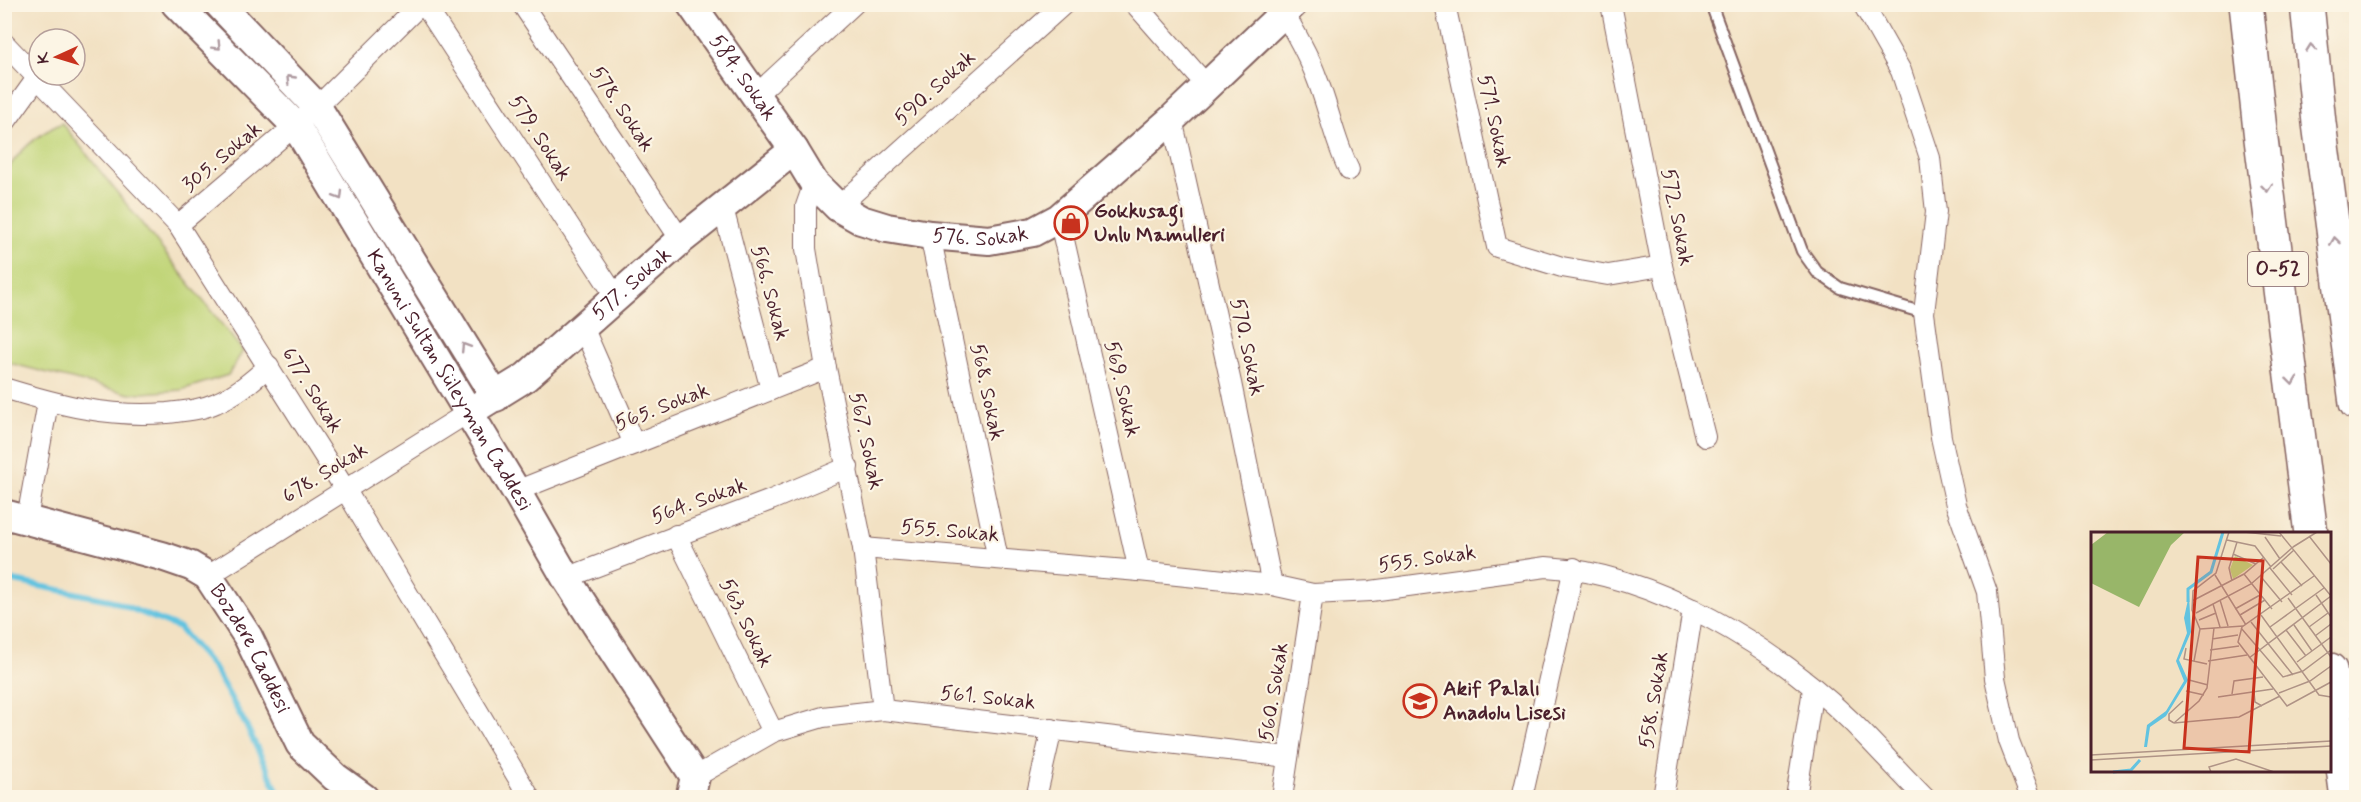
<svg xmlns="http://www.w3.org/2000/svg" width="2361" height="802" viewBox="0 0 2361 802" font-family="Mynerve,sans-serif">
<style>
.green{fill:#c1d579;stroke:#867a52;stroke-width:1.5}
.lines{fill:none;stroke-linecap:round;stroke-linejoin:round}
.stream{stroke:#62c3e0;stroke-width:6}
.lane-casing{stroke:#856360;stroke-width:14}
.street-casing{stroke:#856360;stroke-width:22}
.secondary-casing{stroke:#856360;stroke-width:32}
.highway-casing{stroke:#856360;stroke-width:36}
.lane{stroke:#fff;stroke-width:10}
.street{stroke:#fff;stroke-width:20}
.secondary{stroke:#fff;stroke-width:28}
.highway{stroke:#fff;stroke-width:33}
.oneway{stroke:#ae9aa0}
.labels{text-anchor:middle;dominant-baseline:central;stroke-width:4.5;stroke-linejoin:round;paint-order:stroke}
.shield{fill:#fcf5e5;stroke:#7f5f63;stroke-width:1.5}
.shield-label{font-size:20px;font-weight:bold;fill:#4a1f2b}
.street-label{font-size:21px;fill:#4a1f2b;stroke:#fcf5e5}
.poi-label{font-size:21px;font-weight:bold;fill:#4a1f2b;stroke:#fcf5e5;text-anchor:start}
.inset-river{fill:none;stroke:#62c3e0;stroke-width:3}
.inset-road{fill:none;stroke:#af9386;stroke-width:1.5}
.view{fill:#c8321e;fill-opacity:0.15;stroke:#c8321e;stroke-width:3}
.inset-edge{fill:none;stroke:#4a1f2b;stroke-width:3}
</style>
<rect width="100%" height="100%" fill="#fcf5e5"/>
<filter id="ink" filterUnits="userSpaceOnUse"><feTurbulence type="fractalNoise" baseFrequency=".0167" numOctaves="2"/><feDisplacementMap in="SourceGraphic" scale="12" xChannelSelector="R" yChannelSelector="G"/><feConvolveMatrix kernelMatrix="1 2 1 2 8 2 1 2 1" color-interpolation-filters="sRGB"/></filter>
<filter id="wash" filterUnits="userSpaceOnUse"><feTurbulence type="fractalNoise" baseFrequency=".008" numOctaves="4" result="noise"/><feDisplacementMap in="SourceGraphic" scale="24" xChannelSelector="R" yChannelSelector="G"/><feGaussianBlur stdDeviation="1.35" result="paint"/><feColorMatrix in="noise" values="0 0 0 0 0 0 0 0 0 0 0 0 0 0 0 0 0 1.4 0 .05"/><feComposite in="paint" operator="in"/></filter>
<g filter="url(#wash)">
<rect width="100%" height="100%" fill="#f2e1c3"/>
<path class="green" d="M62 123 243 351 228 375 181 390 130 394 5 362V174C18 151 38 134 62 123Z"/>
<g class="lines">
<path class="stream" d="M4 579 110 600 179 628 213 667 246 725 278 792 285 798"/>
</g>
</g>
<g filter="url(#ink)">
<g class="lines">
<g class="lane-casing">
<path id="lane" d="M1711 4 1802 251 1817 272 1840 288 1924 313"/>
</g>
<g class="street-casing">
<g id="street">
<path d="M424 4 616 297"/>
<path d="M522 4 681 240"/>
<path d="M1135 4 1207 86"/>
<path d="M1445 4 1497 247 1562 267 1608 275 1662 266"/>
<path d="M1611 4 1662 266 1705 437"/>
<path d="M1863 4 1901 71 1930 158 1936 212 1924 313 1941 437 1956 505 1987 592 1995 678 2009 741 2031 798"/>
<path d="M1284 13C1296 34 1308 54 1316 76 1329 108 1334 140 1349 170"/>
<path d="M4 43 178 225 345 489 530 798"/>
<path d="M755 96 854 4"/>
<path d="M1172 119 1231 383 1272 585"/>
<path d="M4 124 37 78"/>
<path d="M814 183 806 206V249L826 368 863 548 883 710"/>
<path d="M838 207 1064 4"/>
<path d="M723 208 771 390"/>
<path d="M1059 218 1139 571"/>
<path d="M178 225 317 107 421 4"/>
<path d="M930 235 998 559"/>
<path d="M583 327 634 444"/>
<path d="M4 388C59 405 110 418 167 413 184 411 201 410 216 403 237 394 252 381 269 366"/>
<path d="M516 491 826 368"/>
<path d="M27 519 48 402"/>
<path d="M676 535 773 732"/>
<path d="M863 548 1139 571 1272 585 1313 594 1371 591 1546 567C1655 573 1775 647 1852 722 1877 747 1900 773 1925 798"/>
<path d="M208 576 469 412"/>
<path d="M566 578 771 500 848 467"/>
<path d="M695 777 773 732 823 717 883 710 1288 757"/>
<path d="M1036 798 1052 729"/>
<path d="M1282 798 1313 594"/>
<path d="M1522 798 1574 568"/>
<path d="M1663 798 1693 609"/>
<path d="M1796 798 1813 689"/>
</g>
</g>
<g class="secondary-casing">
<g id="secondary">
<path id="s1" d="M176 4 296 126 516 491 566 578 695 777 690 798"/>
<path d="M219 4 317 107 496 397"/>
<path id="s2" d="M691 4 794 150 814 183 838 207 861 220 887 228 930 235 989 240 1033 232 1059 218 1172 119 1293 4"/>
<path id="s3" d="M479 406 526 377 681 240 794 150"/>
<path id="s4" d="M4 514 162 556 191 566 208 576 248 637 300 744 335 777 364 798"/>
</g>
</g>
<g class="highway-casing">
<g id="highway">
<path d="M2246 4 2261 139 2311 534"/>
<path d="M2307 4 2319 123 2356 403"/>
<path d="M2330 670 2347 798"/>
</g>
</g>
<use href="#lane" class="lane"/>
<use href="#street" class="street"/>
<use href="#secondary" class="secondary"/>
<use href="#highway" class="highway"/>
</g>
<defs><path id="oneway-chevron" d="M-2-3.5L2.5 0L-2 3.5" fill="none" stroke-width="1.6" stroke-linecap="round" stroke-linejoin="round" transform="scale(1.5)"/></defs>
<g class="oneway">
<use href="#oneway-chevron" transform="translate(217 46) rotate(45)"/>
<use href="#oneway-chevron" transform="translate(2311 48) rotate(-96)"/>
<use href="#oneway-chevron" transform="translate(290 79) rotate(-134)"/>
<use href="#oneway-chevron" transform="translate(2267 188) rotate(83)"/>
<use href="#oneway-chevron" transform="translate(339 196) rotate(59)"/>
<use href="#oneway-chevron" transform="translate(2335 241) rotate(-98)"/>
<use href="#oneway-chevron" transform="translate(465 347) rotate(-122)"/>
<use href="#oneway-chevron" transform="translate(2292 381) rotate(83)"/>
</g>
</g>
<defs>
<g id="shop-ring" transform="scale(1.725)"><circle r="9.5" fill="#fcf5e5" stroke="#c8321e" stroke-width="1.5"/><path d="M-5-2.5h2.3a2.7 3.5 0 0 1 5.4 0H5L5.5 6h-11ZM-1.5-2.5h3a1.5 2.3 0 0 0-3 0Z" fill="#c8321e"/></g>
<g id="school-ring" transform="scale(1.725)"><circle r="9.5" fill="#fcf5e5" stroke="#c8321e" stroke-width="1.5"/><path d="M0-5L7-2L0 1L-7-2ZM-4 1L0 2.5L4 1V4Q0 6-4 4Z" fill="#c8321e"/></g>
</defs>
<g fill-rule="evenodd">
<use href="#shop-ring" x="1071" y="223"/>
<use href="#school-ring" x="1420" y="701"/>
</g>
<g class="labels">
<rect class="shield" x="2248" y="252" width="60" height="34" rx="4.5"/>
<g class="shield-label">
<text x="2278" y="269">O-52</text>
</g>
<g class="street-label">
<text stroke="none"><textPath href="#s2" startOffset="90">584. Sokak</textPath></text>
<text transform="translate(935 88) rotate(-42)">590. Sokak</text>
<text transform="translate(622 109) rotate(56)">578. Sokak</text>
<text transform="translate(1494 121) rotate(78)">571. Sokak</text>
<text transform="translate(540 138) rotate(57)">579. Sokak</text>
<text transform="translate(222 157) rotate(-40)">305. Sokak</text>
<text transform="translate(1677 217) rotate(79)">572. Sokak</text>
<text stroke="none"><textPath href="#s2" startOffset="399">576. Sokak</textPath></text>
<text stroke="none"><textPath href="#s3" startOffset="196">577. Sokak</textPath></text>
<text transform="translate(770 293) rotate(75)">566. Sokak</text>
<text transform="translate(1247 347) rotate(78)">570. Sokak</text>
<text stroke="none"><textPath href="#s1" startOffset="468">Kanuni Sultan Süleyman Caddesi</textPath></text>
<text transform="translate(1122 389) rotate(77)">569. Sokak</text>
<text transform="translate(312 390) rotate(58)">677. Sokak</text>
<text transform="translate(987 392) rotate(78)">568. Sokak</text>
<text transform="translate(662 407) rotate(-21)">565. Sokak</text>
<text transform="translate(866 441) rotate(78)">567. Sokak</text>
<text transform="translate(325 473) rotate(-32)">678. Sokak</text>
<text transform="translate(699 501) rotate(-20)">564. Sokak</text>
<text transform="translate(950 531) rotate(5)">555. Sokak</text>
<text transform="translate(1427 559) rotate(-8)">555. Sokak</text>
<text transform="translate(746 623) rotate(64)">563. Sokak</text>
<text stroke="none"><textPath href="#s4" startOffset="298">Bozdere Caddesi</textPath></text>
<text transform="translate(1274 692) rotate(-81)">560. Sokak</text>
<text transform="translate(988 698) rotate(6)">561. Sokak</text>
<text transform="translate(1654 700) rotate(-81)">558. Sokak</text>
</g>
<g class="poi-label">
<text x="1094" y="211">Gokkusagı<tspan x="1094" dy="24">Unlu Mamulleri</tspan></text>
<text x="1443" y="689">Akif Palalı<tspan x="1443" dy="24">Anadolu Lisesi</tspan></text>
</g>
</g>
<g transform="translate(2091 532)">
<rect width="240" height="240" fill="#f2e1c3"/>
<path d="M144 24 162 33 142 47 139 37Z" fill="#c1d579"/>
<path d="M17 0H94L80 13 48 75 0 51V13Z" fill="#98b669"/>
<path d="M98 63 100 100 88 128 97 148 75 184 59 195 56 215H53L56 193 75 179 93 149 85 129 96 101 93 86Z" fill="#62c3e0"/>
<path class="inset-river" d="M97 70V57L120 40 132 0M22 240 40 238 49 228"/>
<path class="inset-road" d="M153 0 190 4M188 0 240 64M218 4 240 32M174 5 189 27M136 8 164 14 180 35M202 15 226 0M142 22 165 32M190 30 211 54M179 36 201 63M182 37 203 18M153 42 181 77M124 43 155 93M223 44 151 95 147 110 196 174 240 150M171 46 191 70M141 49 138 36 146 10M225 63 240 85M197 66 240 125M129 68 137 94M101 69 153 42 173 25M122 72 129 95M144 77 169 63M105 81 160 52 202 15M149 83 174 68M170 83 228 163 240 165M108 88 125 81M160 90 202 143M203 93 221 119M179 95 233 56M218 95 237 81M150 96 192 145 212 139 240 118M109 97 152 94M195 98 215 124M224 104 240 92M121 107 147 103M95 116 93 127 116 132M119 118 148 114M158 126 240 64M103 129 109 97 101 78 102 59 125 41 138 0M117 129 156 123M206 130 240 105M98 148 117 153M95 159 113 163M163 160 164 170 171 174M188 161 219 149 240 134M141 162 143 149 172 145M127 165 182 157M83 191 148 185 189 164M83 191 108 169 116 156 123 96M83 191 78 188V182L92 169M0 223 240 209M0 228 240 214M120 240 118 235 145 227 183 240"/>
<path class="view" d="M107 25 172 29 158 220 93 216Z"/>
<rect width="240" height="240" class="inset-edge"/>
</g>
<rect width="2361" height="802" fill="none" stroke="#fcf5e5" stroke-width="24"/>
<g transform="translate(57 57) rotate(266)"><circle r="28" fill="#fcf5e5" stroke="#b59f9b" stroke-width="1.5"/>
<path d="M0-4.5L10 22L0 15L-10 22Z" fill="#c8321e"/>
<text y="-9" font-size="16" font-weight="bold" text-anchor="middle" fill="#4a1f2b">K</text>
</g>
</svg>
